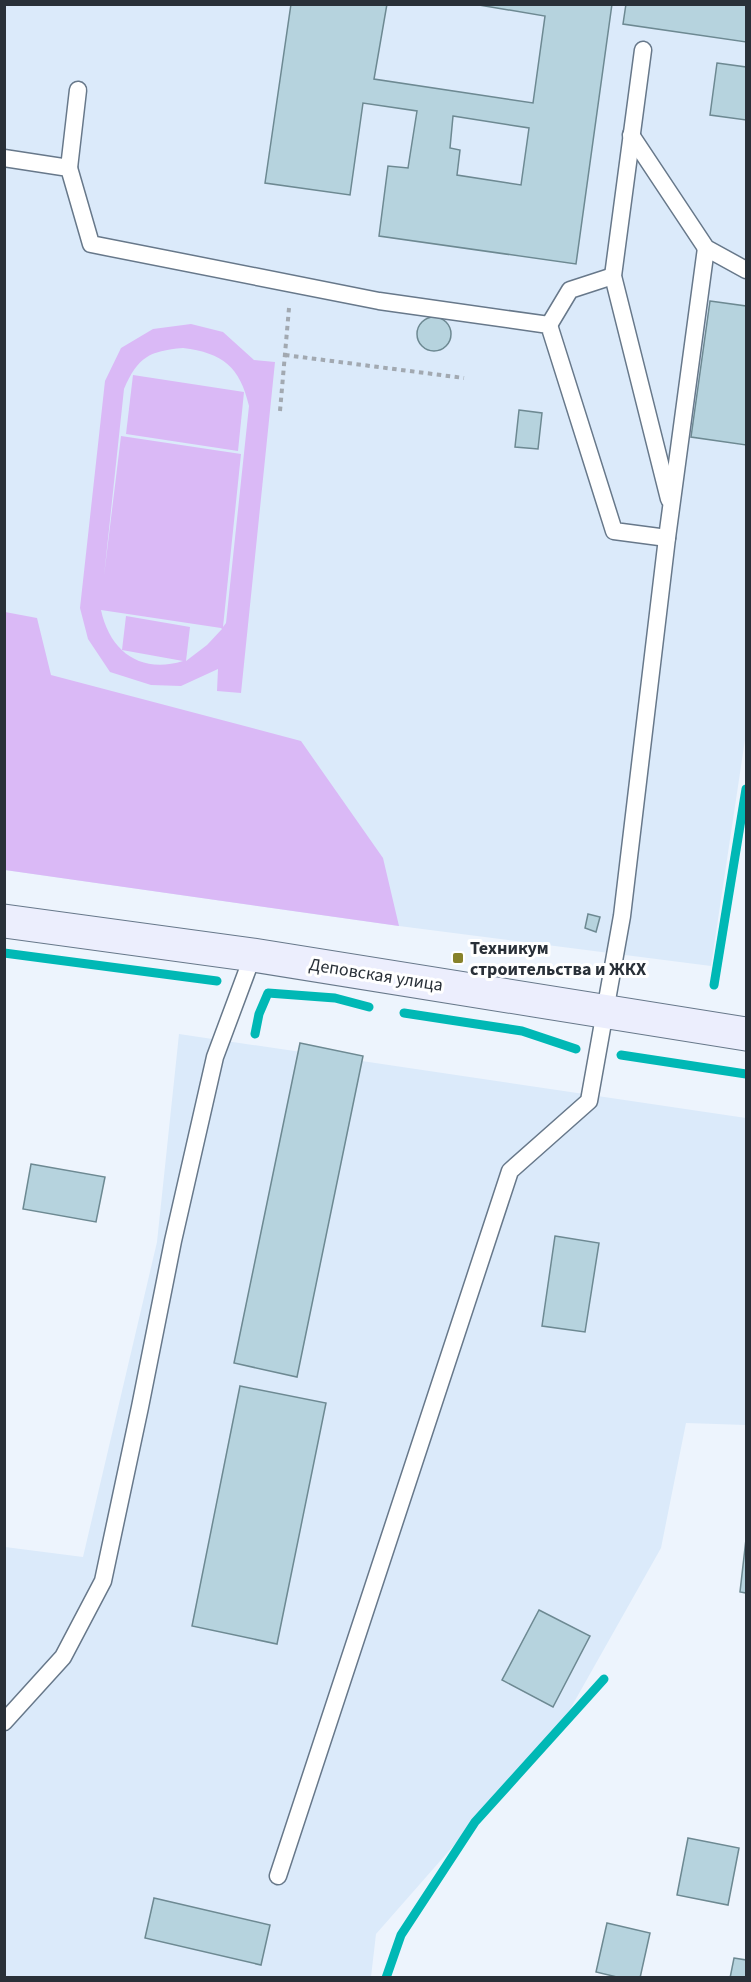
<svg xmlns="http://www.w3.org/2000/svg" width="751" height="1982" viewBox="0 0 751 1982" font-family="'Source Sans 3',sans-serif">
<style>
.built{fill:#dbeafa}
.green{fill:#dab9f6;fill-rule:evenodd}
.lines{fill:none;stroke-linecap:round;stroke-linejoin:round}
.stream{stroke:#00b8b5;stroke-width:9}
.building{fill:#b6d3de;stroke:#6d8992;stroke-width:1.5;fill-rule:evenodd}
.lane-casing{stroke:#67788a;stroke-width:19}
.secondary-casing{stroke:#67788a;stroke-width:35}
.path{stroke:#a2a9b1;stroke-width:4;stroke-dasharray:4.5 4.5;stroke-linecap:butt}
.lane{stroke:#fff;stroke-width:16}
.secondary{stroke:#eceefd;stroke-width:33}
.poi-dot{fill:#87822a;stroke:#fff;stroke-width:2}
.labels{text-anchor:middle;dominant-baseline:central;stroke-width:6;stroke-linejoin:round;paint-order:stroke}
.poi-label{font-size:18px;font-weight:bold;fill:#293038;stroke:#fff;text-anchor:start}
.street-label{font-size:18px;fill:#293038;stroke:#fff}
</style>
<rect width="100%" height="100%" fill="#edf4fd"/>
<g class="built">
<path d="M5 5H746V733L711 966 399 926 5 870Z"/>
<path d="M179 1034 746 1118V1425L686 1423 661 1548 564 1720 376 1934 371 1977 5 1978V1547L83 1557 157 1242Z"/>
</g>
<g class="green">
<path d="M191 324 223 332 254 360 275 362 241 693 217 691 218 669 181 686 151 685 110 672 88 639 80 608 105 381 121 348 153 329ZM183 348C223 353 240 367 249 406L226 623 223 627 241 454 121 436 104 576 124 389C138 357 149 351 183 348ZM101 610 221 628 222 629 207 645 186 661 190 627 126 616 122 650 183 661C141 674 110 652 101 610Z"/>
<path d="M133 375 244 392 238 451 126 434Z"/>
<path d="M5 612 37 618 51 675 301 741 383 858 399 926 5 870Z"/>
</g>
<g class="lines">
<g class="stream">
<path d="M4 953 217 981"/>
<path d="M714 985 746 789"/>
<path d="M404 1013 522 1031 576 1049"/>
<path d="M255 1034 259 1014 268 993 335 998 369 1007"/>
<path d="M621 1055 746 1074"/>
<path d="M386 1978 401 1935 475 1822 604 1679"/>
</g>
</g>
<g class="building">
<path d="M291 4H387L374 79 533 103 545 16 473 4H612L576 264 379 236 388 166 408 168 417 111 363 103 350 195 265 183ZM453 116 529 128 521 185 457 175 460 150 450 148Z"/>
<path d="M626 4H746V42L623 24Z"/>
<path d="M717 63 746 67V120L710 115Z"/>
<path d="M710 301 746 306V445L691 437Z"/>
<circle cx="434" cy="334" r="17"/>
<path d="M519 410 542 413 538 449 515 447Z"/>
<path d="M588 914 600 917 596 932 585 928Z"/>
<path d="M300 1043 363 1056 297 1377 234 1363Z"/>
<path d="M31 1164 105 1177 96 1222 23 1209Z"/>
<path d="M555 1236 599 1243 585 1332 542 1326Z"/>
<path d="M240 1386 326 1403 277 1644 192 1626Z"/>
<path d="M746 1539V1593L740 1592Z"/>
<path d="M539 1610 590 1636 553 1707 502 1680Z"/>
<path d="M688 1838 739 1848 728 1905 677 1895Z"/>
<path d="M154 1898 270 1925 261 1965 145 1938Z"/>
<path d="M607 1923 650 1933 640 1978H621L596 1972Z"/>
<path d="M734 1958 746 1960V1978H730Z"/>
</g>
<g class="lines">
<g class="lane-casing">
<g id="lane">
<path d="M643 50 613 276 669 499"/>
<path d="M631 135 706 248 746 270"/>
<path d="M4 158 69 168 91 244 379 301 549 325 614 531 667 538"/>
<path d="M69 168 78 90"/>
<path d="M549 325 570 290 613 276"/>
<path d="M4 1722 63 1657 103 1581 140 1407 173 1241 215 1057 253 955"/>
<path d="M278 1876 510 1171 589 1101 622 916 667 538 706 248"/>
</g>
</g>
<g class="secondary-casing">
<path id="secondary" d="M4 921 253 955 746 1034"/>
</g>
<g class="path">
<path d="M285 355 464 378"/>
<path d="M280 411 289 308"/>
</g>
<use href="#lane" class="lane"/>
<use href="#secondary" class="secondary"/>
</g>
<rect class="poi-dot" x="452" y="952" width="12" height="12" rx="3"/>
<g class="labels">
<g class="poi-label">
<text x="470" y="948">Техникум<tspan x="470" dy="21">строительства и ЖКХ</tspan></text>
</g>
<g class="street-label">
<text transform="translate(376 975) rotate(9)">Деповская улица</text>
</g>
</g>
<rect width="751" height="1982" fill="none" stroke="#293038" stroke-width="12"/>
</svg>
